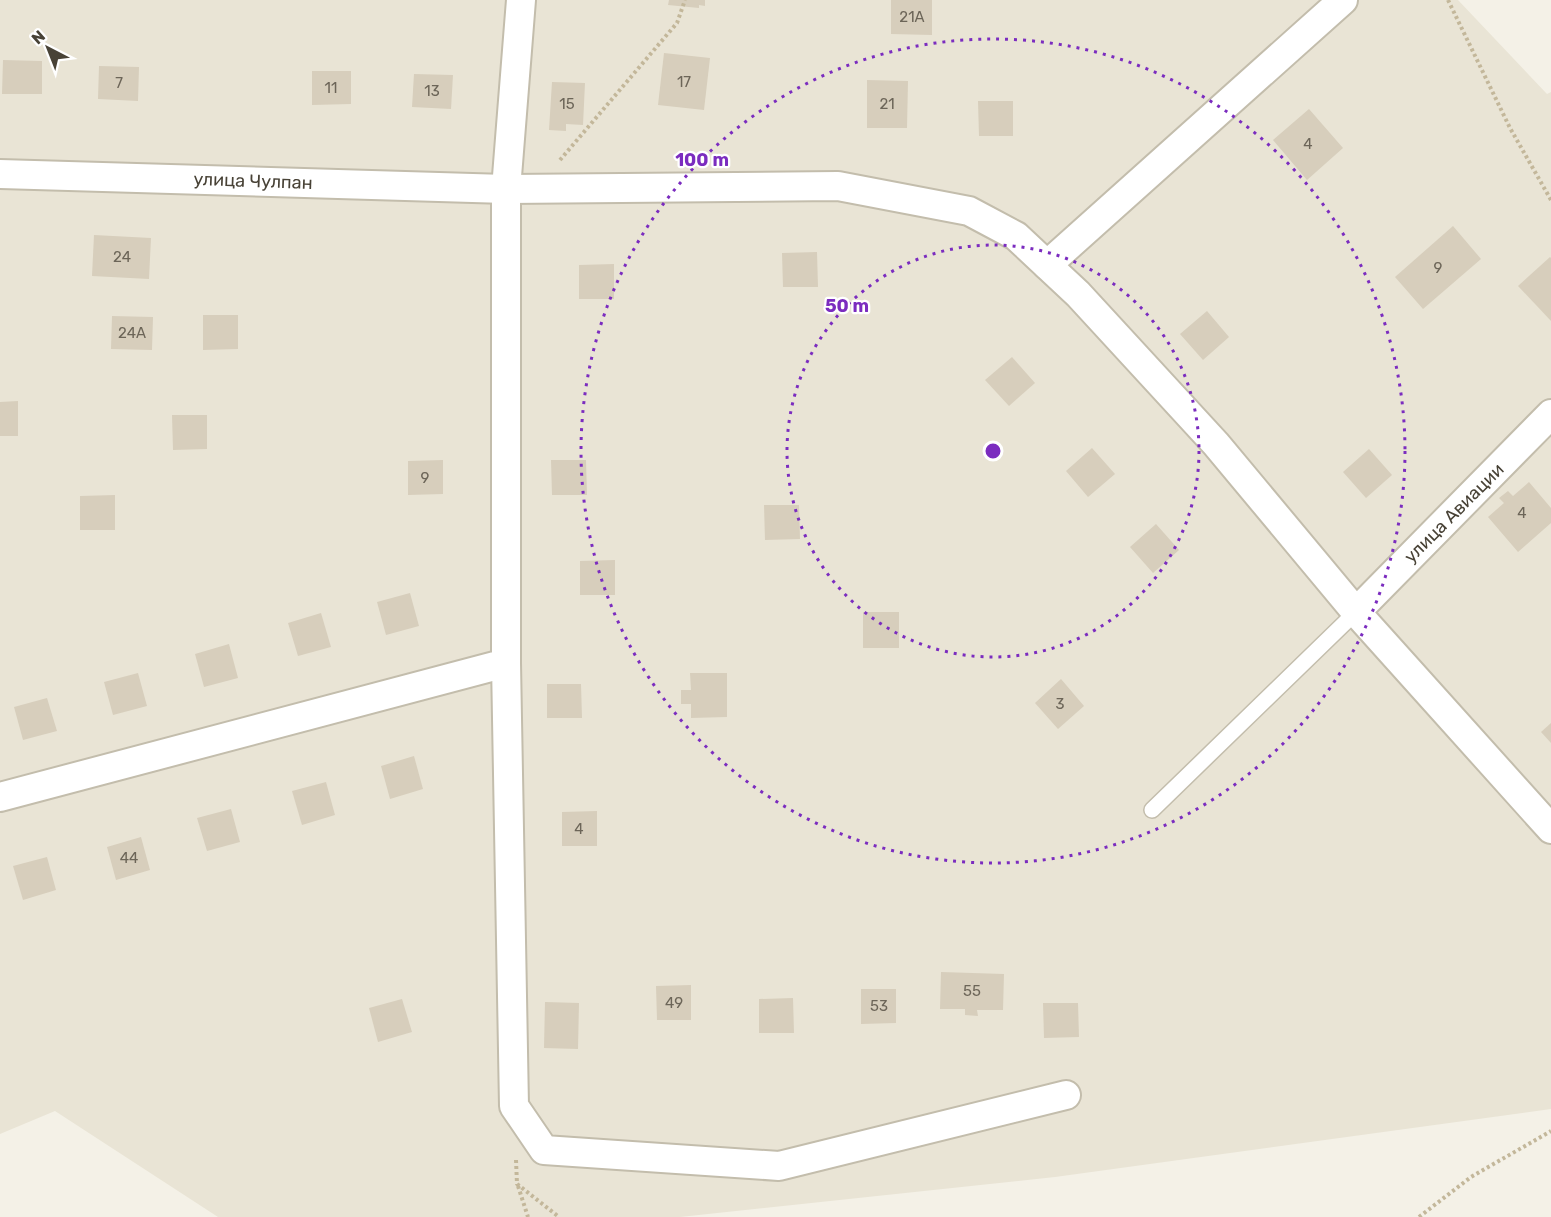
<svg xmlns="http://www.w3.org/2000/svg" width="1551" height="1217" viewBox="0 0 1551 1217" font-family="Rubik,sans-serif">
<style>
.residential{fill:#e9e4d5}
.building{fill:#d7cebc}
.lines{fill:none;stroke-linecap:round;stroke-linejoin:round}
.service-casing{stroke:#c3bdac;stroke-width:18}
.minor-casing{stroke:#c3bdac;stroke-width:32}
.path{stroke:#c3b79a;stroke-width:4;stroke-dasharray:3 3;stroke-linecap:butt}
.service{stroke:#fff;stroke-width:15}
.minor{stroke:#fff;stroke-width:28}
.ring{fill:none;stroke:#7b2cbf;stroke-width:3;stroke-dasharray:3 6}
.labels{text-anchor:middle;dominant-baseline:central;stroke-width:4.5;stroke-linejoin:round;paint-order:stroke}
.number-label{font-size:15px;fill:#6c6558}
.street-label{font-size:18px;fill:#484236;stroke:#fff}
.centre{fill:#7b2cbf;stroke:#fff;stroke-width:3}
.ring-label{font-size:18px;text-anchor:middle;font-weight:bold;fill:#7b2cbf;stroke:#fff;stroke-width:4.5;stroke-linejoin:round;paint-order:stroke}
</style>
<rect width="100%" height="100%" fill="#f4f1e7"/>
<path class="residential" d="M0 0H1458L1547 94 1551 92V1109L1055 1177 680 1217H218L55 1111 0 1134Z"/>
<g class="building">
<path d="M669 0H705V6L699 5V8L668 5Z"/>
<path d="M891 0H932V35L891 34Z"/>
<path d="M664 53 710 58 704 110 658 105Z"/>
<path d="M3 60 42 61V94H2Z"/>
<path d="M99 66 139 67 138 101 98 99Z"/>
<path d="M312 71H351V104L312 105Z"/>
<path d="M414 74 453 75 451 109 412 107Z"/>
<path d="M867 80 908 81 907 128H867Z"/>
<path d="M552 82 585 83 583 125 566 124V131L549 130Z"/>
<path d="M978 101H1013V136H979Z"/>
<path d="M1309 109 1343 148 1307 180 1273 140Z"/>
<path d="M1453 226 1481 259 1423 309 1395 277Z"/>
<path d="M94 235 151 238 149 279 92 276Z"/>
<path d="M817 252 818 287H783L782 253Z"/>
<path d="M1550 257 1551 258V321L1518 286Z"/>
<path d="M614 264V299H579V265Z"/>
<path d="M1207 311 1229 337 1203 360 1180 334Z"/>
<path d="M203 315H238V349L203 350Z"/>
<path d="M112 316 153 317 152 350 111 349Z"/>
<path d="M1012 357 1035 383 1009 406 985 380Z"/>
<path d="M18 401V436H0V402Z"/>
<path d="M172 415H207V449L173 450Z"/>
<path d="M1092 448 1115 474 1088 497 1066 471Z"/>
<path d="M1369 449 1392 475 1366 498 1343 472Z"/>
<path d="M443 460V494L408 495V461Z"/>
<path d="M551 460H586L587 495H552Z"/>
<path d="M1529 482 1551 508V523L1518 552 1488 517 1504 503 1499 498 1508 491 1513 496Z"/>
<path d="M115 495V530H80V496Z"/>
<path d="M764 505H799L800 539 765 540Z"/>
<path d="M1156 524 1179 550 1153 573 1130 547Z"/>
<path d="M615 560V595H580V561Z"/>
<path d="M410 593 419 626 386 635 377 602Z"/>
<rect x="863" y="612" width="36" height="36"/>
<path d="M321 613 331 647 298 656 288 623Z"/>
<path d="M229 644 238 678 204 687 195 654Z"/>
<path d="M138 673 147 706 113 715 104 682Z"/>
<path d="M690 673H727V717L691 718V704H681V690H691Z"/>
<path d="M1061 679 1084 706 1058 729 1035 703Z"/>
<path d="M547 684H581L582 718H547Z"/>
<path d="M47 698 57 731 23 740 14 707Z"/>
<path d="M1551 723V743L1541 732Z"/>
<path d="M414 756 423 789 390 799 381 766Z"/>
<path d="M326 782 335 815 302 825 292 791Z"/>
<path d="M231 809 240 842 207 851 197 818Z"/>
<path d="M597 811V846H562V812Z"/>
<path d="M141 837 150 870 116 880 107 847Z"/>
<path d="M47 857 56 890 23 900 13 866Z"/>
<path d="M941 972 1004 974 1003 1010H977L978 1016 965 1015V1009H940Z"/>
<path d="M691 985V1020H657L656 986Z"/>
<path d="M861 989H896V1023L861 1024Z"/>
<path d="M793 998 794 1033H759V999Z"/>
<path d="M402 999 412 1032 378 1042 369 1008Z"/>
<path d="M545 1002 579 1003 578 1049 544 1048Z"/>
<path d="M1043 1003H1078L1079 1037 1044 1038Z"/>
</g>
<g class="lines">
<g class="service-casing">
<path id="service" d="M1152 810 1356 612"/>
</g>
<g class="minor-casing">
<g id="minor">
<path d="M0 174 506 189 838 186 969 211 1016 236 1078 294 1216 444 1356 612 1551 829"/>
<path d="M1047 265 1343 0"/>
<path d="M1356 612 1551 414"/>
<path d="M506 663 514 1106 544 1150 779 1166 1066 1095"/>
<path d="M0 797 506 663V189L521 0"/>
</g>
</g>
<g class="path">
<path d="M1448 0 1510 128 1551 200"/>
<path d="M560 160 677 23 685 0"/>
<path d="M516 1160 517 1184 559 1217"/>
<path d="M518 1186 528 1217"/>
<path d="M1419 1217 1471 1177 1551 1131"/>
</g>
<use href="#service" class="service"/>
<use href="#minor" class="minor"/>
</g>
<g class="ring">
<circle cx="993" cy="451" r="206"/>
<circle cx="993" cy="451" r="412"/>
</g>
<g class="labels">
<g class="number-label">
<text x="912" y="17">21А</text>
<text x="684" y="82">17</text>
<text x="119" y="83">7</text>
<text x="331" y="88">11</text>
<text x="432" y="91">13</text>
<text x="567" y="104">15</text>
<text x="887" y="104">21</text>
<text x="1308" y="144">4</text>
<text x="122" y="257">24</text>
<text x="1438" y="268">9</text>
<text x="132" y="333">24А</text>
<text x="425" y="478">9</text>
<text x="1522" y="513">4</text>
<text x="1060" y="704">3</text>
<text x="579" y="829">4</text>
<text x="129" y="858">44</text>
<text x="972" y="991">55</text>
<text x="674" y="1003">49</text>
<text x="879" y="1006">53</text>
</g>
<g class="street-label">
<text transform="translate(253 181) rotate(2)">улица Чулпан</text>
<text transform="translate(1454 513) rotate(-45)">улица Авиации</text>
</g>
</g>
<circle cx="993" cy="451" r="9" class="centre"/>
<g class="ring-label">
<text x="702" y="166">100 m</text>
<text x="847" y="312">50 m</text>
</g>
<g transform="translate(48 48) rotate(318)" stroke="#ffffff" stroke-width="4.5" paint-order="stroke">
<path d="M0-4.5L10 22L0 15L-10 22Z" fill="#484236"/>
<text y="-9" font-size="16" font-weight="bold" text-anchor="middle" fill="#484236">N</text>
</g>
</svg>
